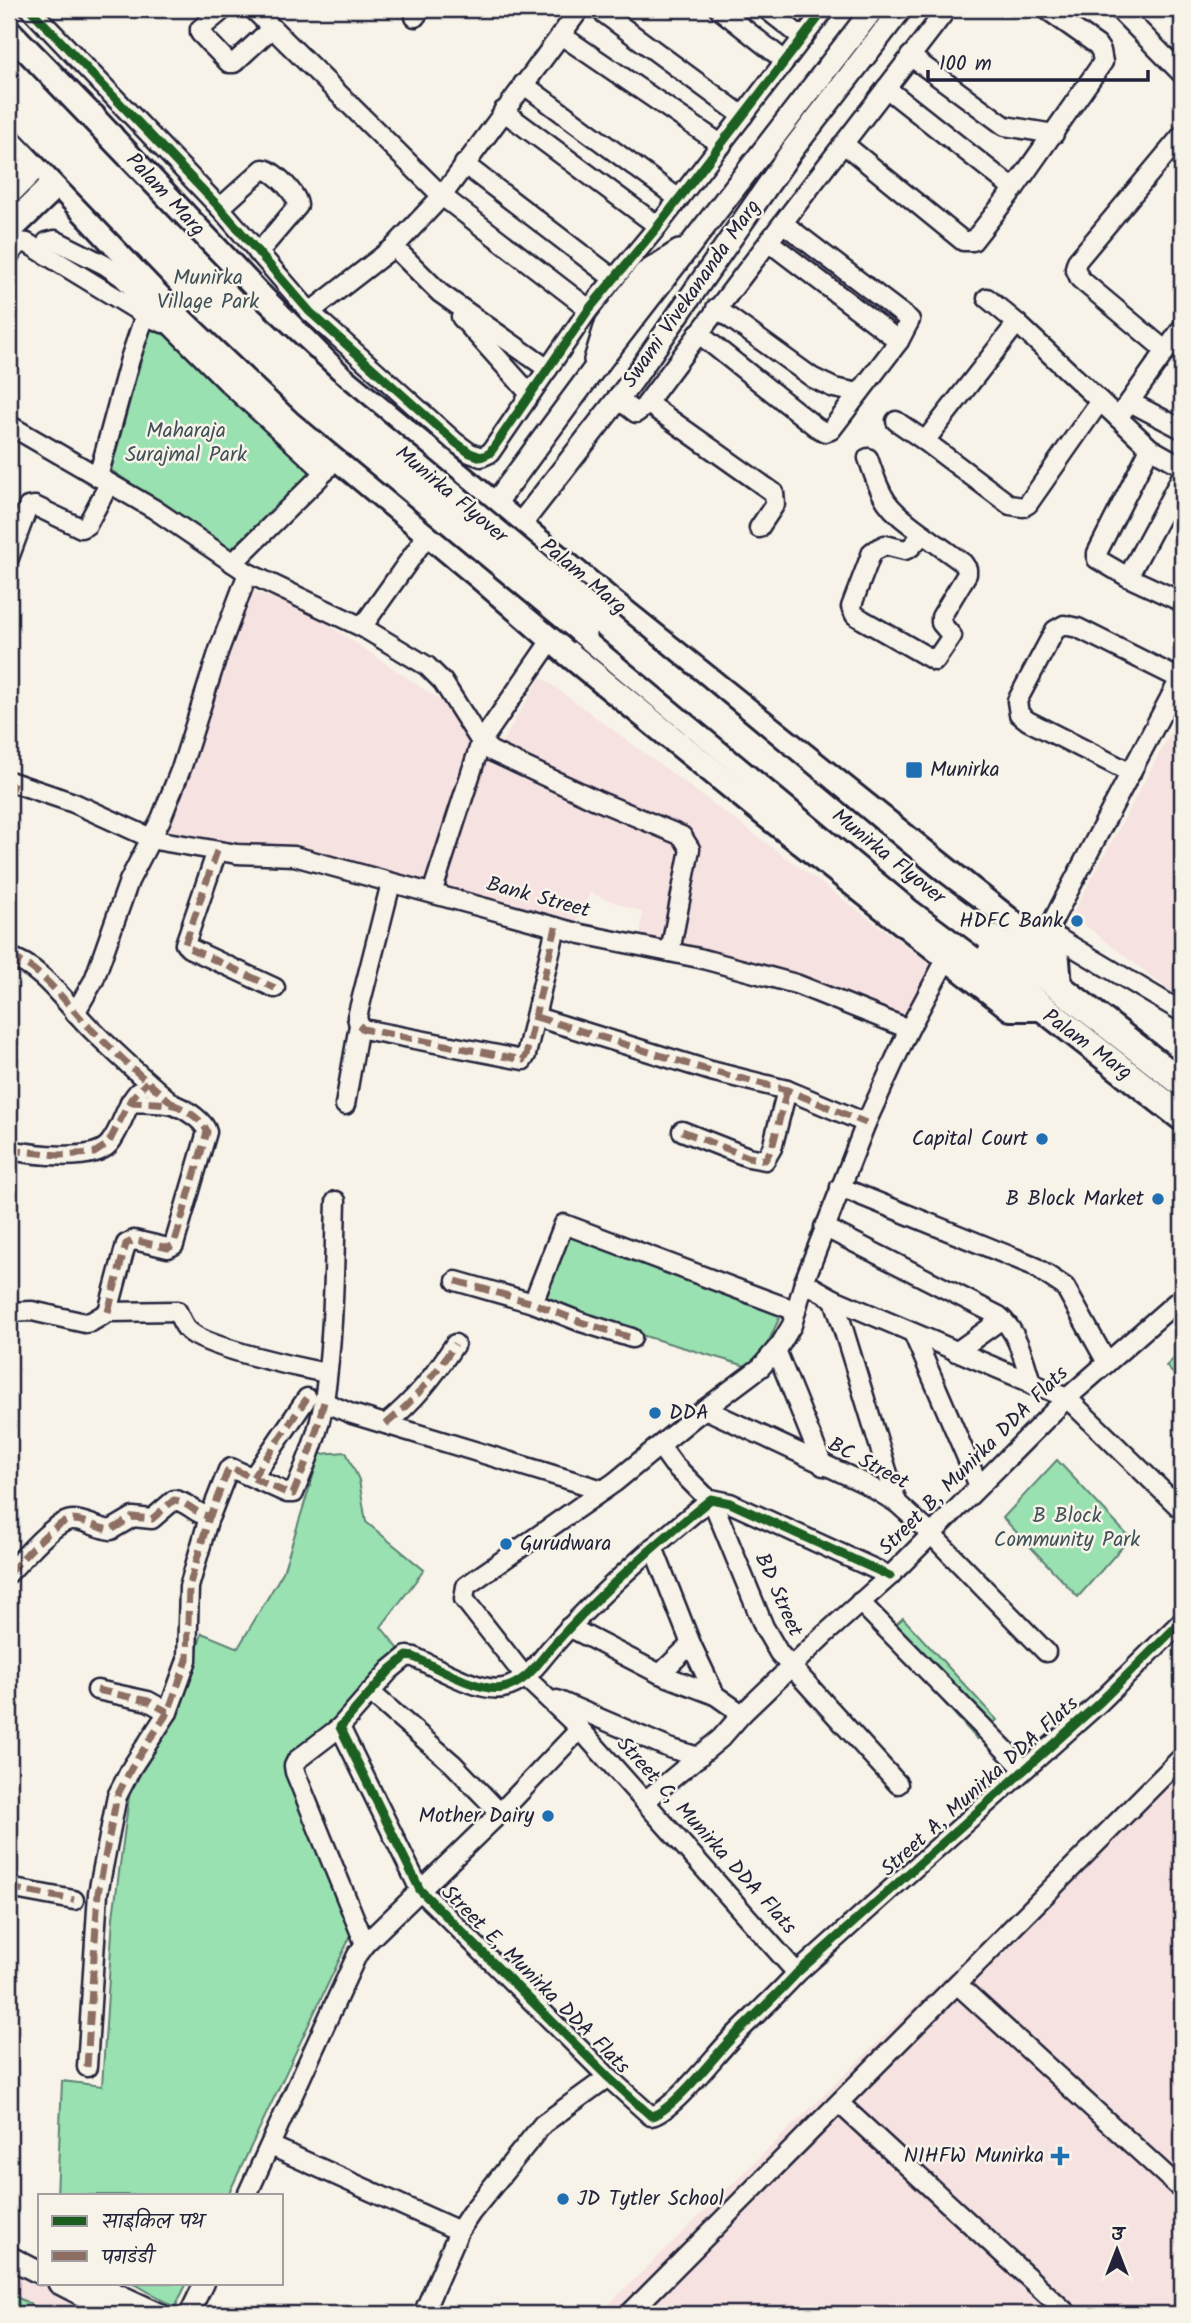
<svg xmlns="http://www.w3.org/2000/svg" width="1191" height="2323" viewBox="0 0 1191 2323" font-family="Kalam,'Playpen Sans Deva',sans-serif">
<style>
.built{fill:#f6e2e0}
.green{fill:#99e1b0;stroke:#5e8276;stroke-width:2}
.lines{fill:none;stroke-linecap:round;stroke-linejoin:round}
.minor-casing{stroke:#22223b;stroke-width:23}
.tertiary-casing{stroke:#22223b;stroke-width:26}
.secondary-casing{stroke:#22223b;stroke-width:30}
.primary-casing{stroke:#22223b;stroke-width:32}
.minor{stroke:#f7f3e8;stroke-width:18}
.tertiary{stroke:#f7f3e8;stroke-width:21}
.secondary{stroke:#f7f3e8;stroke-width:24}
.primary{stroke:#f7f3e8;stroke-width:26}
.primary-bridge-casing{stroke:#22223b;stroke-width:32;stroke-linecap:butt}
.primary-bridge{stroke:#f7f3e8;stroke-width:26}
.quiet{stroke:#8d6e63;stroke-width:7;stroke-dasharray:14 7;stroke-linecap:butt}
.cycleway-casing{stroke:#f7f3e8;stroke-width:13}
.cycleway{stroke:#1b5e20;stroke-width:9}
.poi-dot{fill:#1f6fb2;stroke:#f7f3e8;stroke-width:2.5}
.labels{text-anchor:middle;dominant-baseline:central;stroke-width:5;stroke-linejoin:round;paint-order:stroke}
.street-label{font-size:21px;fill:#22223b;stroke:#f7f3e8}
.park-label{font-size:21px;fill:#405258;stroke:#f7f3e8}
.poi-label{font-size:21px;fill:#22223b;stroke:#f7f3e8;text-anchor:end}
</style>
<rect width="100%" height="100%" fill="#f7f3e8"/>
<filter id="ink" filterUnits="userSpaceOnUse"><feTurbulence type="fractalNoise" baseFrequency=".0143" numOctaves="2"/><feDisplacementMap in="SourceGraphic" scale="14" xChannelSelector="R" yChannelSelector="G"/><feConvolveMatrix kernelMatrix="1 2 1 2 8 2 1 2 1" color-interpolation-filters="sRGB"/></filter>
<g filter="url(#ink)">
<g class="built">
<path d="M251 591 302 607 502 742 541 677 932 965 899 1028 823 993 640 950 642 912 590 893 571 933 315 865 165 839Z"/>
<path d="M1182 712V1000L1072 915Z"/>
<path d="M1182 1746V2314H599Z"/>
<path d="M9 2264 40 2283 103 2314H9Z"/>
</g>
<g class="green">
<path d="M150 328 172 338 311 473 229 551 111 470Z"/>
<path d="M564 1224 784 1308 756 1369 533 1303Z"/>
<path d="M1182 1351V1383L1166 1366Z"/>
<path d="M346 1452 359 1480 366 1522 424 1570 381 1627 401 1652 286 1766 353 1931 228 2195H57L62 2081 102 2086 113 1917 130 1790 177 1717 202 1633 238 1648 283 1572 320 1454Z"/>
<path d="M1057 1460 1130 1538 1078 1597 1003 1518Z"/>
<path d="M903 1618 997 1720 977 1739 884 1636Z"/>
<path d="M133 2283H187L175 2307Z"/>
<path d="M9 2293 49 2314H9Z"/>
</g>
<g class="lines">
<g class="minor-casing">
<g id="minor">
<path d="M30 9 220 208 310 312 455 442 470 453 481 457 490 453 589 309 658 226 825 9"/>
<path d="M224 9 200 29V33L229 63H234L272 28"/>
<path d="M253 9 442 196 589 309"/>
<path d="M598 9 743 116"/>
<path d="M719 9 785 61"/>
<path d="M766 9 803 38"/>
<path d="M1118 9 1182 74"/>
<path d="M415 17 421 9"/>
<path d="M561 35 722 145"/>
<path d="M910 56 1005 126 1054 134"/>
<path d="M523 84 679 199"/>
<path d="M886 88 1014 189"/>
<path d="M503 111 658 226"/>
<path d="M844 144 963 241H973L1014 189 1103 62 1101 51 1097 45 1046 9"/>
<path d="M464 164 614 279"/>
<path d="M220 208 263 169C274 170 298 195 298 206L258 253"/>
<path d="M769 242 899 341"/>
<path d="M394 247 440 293 548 369"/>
<path d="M9 255 20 242 27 243 148 317 163 323"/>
<path d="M46 255 47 242 55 240 105 265 122 277 228 383 325 472"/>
<path d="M987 298 1017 323 1150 448 1182 466"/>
<path d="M716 308 813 378 834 388 859 393"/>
<path d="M310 312 394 247 442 196 580 9"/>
<path d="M461 317 530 394"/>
<path d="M1017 323 925 441 1010 505 1023 507 1028 504 1100 401"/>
<path d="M698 333 816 427 825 432 831 430 899 341 910 320 784 224"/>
<path d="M1166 351 1080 279 1075 268 1077 261 1182 135"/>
<path d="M618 399 636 413 644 407C743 273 846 141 947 9"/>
<path d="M1130 402 1182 429"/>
<path d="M647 403 774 493 775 504 759 528"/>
<path d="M1118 418 1182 328"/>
<path d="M896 421 925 441"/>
<path d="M9 425 154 509 248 573 362 627 427 666 443 682 481 742 491 751 596 800 682 836 690 849 670 952"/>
<path d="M1150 448 1097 553V559L1128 577 1182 602"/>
<path d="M868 458C883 501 885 507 923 534"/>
<path d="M98 477 130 359 145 315"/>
<path d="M923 534 963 563 967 569V574L941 617V623L952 636 935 661 863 620 855 615 851 607 872 552 885 545 905 550 911 547Z"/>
<path d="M9 558 28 507 35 506 81 528 87 525 109 484"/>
<path d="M233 563 319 478 331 464"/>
<path d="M1128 577 1182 476"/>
<path d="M362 627 428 534"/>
<path d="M1131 773 1028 721 1019 714 1017 701 1055 630 1064 625 1078 628 1180 679"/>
<path d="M9 781 74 803 155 840 237 854 294 856 581 934 699 958 796 984 909 1029"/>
<path d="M217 851 185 944 189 948 275 988"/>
<path d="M432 893 481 742 552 639"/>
<path d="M1048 932 1182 1012"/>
<path d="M1040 945 1182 675"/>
<path d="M9 957C41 965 69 1008 93 1031 120 1057 148 1083 177 1107"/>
<path d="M75 1013 94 980 129 881 161 819 182 766 219 650 248 573"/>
<path d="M536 1017 711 1071 787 1090 866 1123"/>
<path d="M359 1025 363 1029 523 1060 526 1055 556 927"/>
<path d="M345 1105 359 1025 357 1017 391 883"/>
<path d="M682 1131 748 1157 765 1160 772 1148 787 1090"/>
<path d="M9 1150C31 1154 93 1163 109 1144 122 1129 124 1107 138 1092"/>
<path d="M840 1187 1032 1265 1065 1287 1107 1363"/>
<path d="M824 1227 999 1316C1019 1333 1024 1361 1032 1385"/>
<path d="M456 1281 533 1303 581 1322 632 1338"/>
<path d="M804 1282 834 1299 1067 1398 1182 1510"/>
<path d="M834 1299 897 1503"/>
<path d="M533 1303 564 1224 796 1311"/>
<path d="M9 1312 32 1311 85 1323 91 1322 108 1312 177 1311C180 1317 183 1326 188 1330 203 1347 300 1368 326 1373"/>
<path d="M108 1312 126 1244 134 1240 168 1248 174 1245 207 1132C205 1122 187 1110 177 1106 163 1102 144 1103 130 1102"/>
<path d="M913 1333 979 1486"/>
<path d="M776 1350 823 1466"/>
<path d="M956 1352 1002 1319"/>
<path d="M324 1402 352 1414 603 1490"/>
<path d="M705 1409 864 1483 897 1503 930 1533 1046 1652"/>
<path d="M386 1424C416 1399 434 1376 455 1344"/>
<path d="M660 1446 673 1464 714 1505 764 1627 779 1653 898 1784"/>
<path d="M253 1477 307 1398"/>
<path d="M653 1547 691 1644 715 1695 742 1714"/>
<path d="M9 1573C22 1560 54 1520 73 1520 86 1520 98 1529 111 1530L133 1517 152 1519 174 1500C187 1501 197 1516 210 1516L228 1470 231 1468 287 1493H294C306 1463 319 1433 324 1401 334 1335 334 1268 336 1201"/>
<path d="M890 1576 730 1503 711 1499C654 1545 599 1593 551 1648 538 1663 525 1684 503 1688 480 1693 436 1667 414 1657L407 1656 390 1670 340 1727 420 1890 608 2077 651 2116C672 2112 715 2055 732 2038 754 2016 776 1996 797 1973L1098 1704 1182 1621"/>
<path d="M860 1602 1024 1769"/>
<path d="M569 1627 660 1674 715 1695"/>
<path d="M660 1674 691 1644"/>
<path d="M97 1690 148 1701 168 1712"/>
<path d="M370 1692 453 1764 500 1813"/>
<path d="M557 1700 669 1748 699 1757"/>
<path d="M340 1727 297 1760 294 1766 295 1772 365 1944"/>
<path d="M645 1801 721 1738 742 1714 824 1635 890 1576 1067 1398 1182 1297"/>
<path d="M9 1888 74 1900"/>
<path d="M797 1973 580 1729 526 1678 464 1599 466 1586 615 1482 693 1418 761 1367 780 1345 792 1325 804 1282 866 1123 909 1029 948 956"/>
<path d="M957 1984 1182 2190"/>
<path d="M87 2067 98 1893 117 1796 132 1767 168 1712 187 1660 189 1587 209 1517"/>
<path d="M839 2103 1068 2314"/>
<path d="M271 2146 459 2231"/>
<path d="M247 2195 357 1955 365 1944 500 1813 580 1729"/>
<path d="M189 2314 204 2283"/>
<path d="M423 2314 459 2231 471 2213 543 2124 608 2077"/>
<path d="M629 2314 1182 1757"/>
</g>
</g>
<g class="tertiary-casing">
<g id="tertiary">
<path d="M595 360 606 324 645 273 679 251"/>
<path d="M486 516 592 372 873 9"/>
<path d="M509 539 632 381 793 149 901 9"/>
<path d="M9 2257 40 2273"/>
<path d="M59 2283 120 2314"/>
<path d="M92 2283 159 2314"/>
</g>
</g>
<g class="secondary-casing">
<g id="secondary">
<path d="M9 32 92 117 257 293 341 378 608 599 1040 945 1057 960 1059 987"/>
<path d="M9 131 214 350 299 426 478 575 564 650 759 809 1011 1008H1042"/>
</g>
</g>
<g class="primary-casing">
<g id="primary">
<path d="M9 191 39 161 92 117"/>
<path d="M9 229 58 182 110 137"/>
<path d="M583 631 902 897 1182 1117"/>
<path d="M552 639C542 604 562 584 597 590"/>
<path d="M988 936 1059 987 1182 1083"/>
</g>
</g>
<use href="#minor" class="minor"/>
<use href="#tertiary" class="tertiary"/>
<use href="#secondary" class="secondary"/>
<use href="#primary" class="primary"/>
<g class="primary-bridge-casing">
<g id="primary-bridge">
<path d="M9 71 250 321 323 389 925 889 988 936"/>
<path d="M9 101 203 303 308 403 583 631"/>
</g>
</g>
<use href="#primary-bridge" class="primary-bridge"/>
<g class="quiet">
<path d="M9 794 14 783"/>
<path d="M217 851 185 944 189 948 275 988"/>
<path d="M9 957C41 965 69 1008 93 1031 120 1057 148 1083 177 1107"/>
<path d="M9 973 22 960"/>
<path d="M536 1017 711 1071 787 1090 866 1123"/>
<path d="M359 1025 363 1029 523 1060 526 1055 556 927"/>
<path d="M682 1131 748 1157 765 1160 772 1148 787 1090"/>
<path d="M9 1150 59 1155 94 1153 108 1144 131 1099 147 1082"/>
<path d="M456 1281 533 1303 581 1322 632 1338"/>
<path d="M108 1312 126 1244 134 1240 168 1248 174 1245 207 1132C205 1122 187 1110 177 1106 163 1102 144 1103 130 1102"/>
<path d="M386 1424C416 1399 434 1376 455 1344"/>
<path d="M253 1477 307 1398"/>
<path d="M9 1573C22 1560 54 1520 73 1520 86 1520 98 1529 111 1530L133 1517 152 1519 174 1500C187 1501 197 1516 210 1516L228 1470 231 1468 287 1493 293 1494 311 1450 324 1402"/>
<path d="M97 1690 148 1701 168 1712"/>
<path d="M9 1888 74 1900"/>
<path d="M87 2067 98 1893 117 1796 132 1767 168 1712 187 1660 189 1587 209 1517"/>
</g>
<g class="cycleway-casing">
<g id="cycleway">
<path d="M30 9 220 208 310 312 455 442 470 453 481 457 490 453 589 309 658 226 825 9"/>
<path d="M890 1576 730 1503 711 1499C654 1545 599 1593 551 1648 538 1663 525 1684 503 1688 480 1693 436 1667 414 1657L407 1656 390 1670 340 1727 420 1890 608 2077 651 2116C672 2112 715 2055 732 2038 754 2016 776 1996 797 1973L1098 1704 1182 1621"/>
</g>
</g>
<use href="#cycleway" class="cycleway"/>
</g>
</g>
<g class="poi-dot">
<rect x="905" y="761" width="18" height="18" rx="3.5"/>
<circle cx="1077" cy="921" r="7"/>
<circle cx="1042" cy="1139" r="7"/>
<circle cx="1158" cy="1199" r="7"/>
<circle cx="655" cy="1413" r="7"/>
<circle cx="506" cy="1544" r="7"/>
<circle cx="548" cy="1816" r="7"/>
<path d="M1056.5 2145.5h7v7h7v7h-7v7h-7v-7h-7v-7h7z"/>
<circle cx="563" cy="2199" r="7"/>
</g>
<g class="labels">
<g class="street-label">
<text transform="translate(165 195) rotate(47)">Palam Marg</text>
<text transform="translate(692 294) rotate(-55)">Swami Vivekananda Marg</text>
<text transform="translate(451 495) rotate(40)">Munirka Flyover</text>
<text transform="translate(583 577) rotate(40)">Palam Marg</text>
<text transform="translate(888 857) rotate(39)">Munirka Flyover</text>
<text transform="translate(538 898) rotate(15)">Bank Street</text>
<text transform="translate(1087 1045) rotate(36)">Palam Marg</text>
<text transform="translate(974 1461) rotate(-45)">Street B, Munirka DDA Flats</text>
<text transform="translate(868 1464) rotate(28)">BC Street</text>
<text transform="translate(778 1595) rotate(66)">BD Street</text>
<text transform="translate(980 1787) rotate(-42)">Street A, Munirka DDA Flats</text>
<text transform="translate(706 1836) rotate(48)">Street C, Munirka DDA Flats</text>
<text transform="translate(535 1980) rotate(45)">Street E, Munirka DDA Flats</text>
</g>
<g class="park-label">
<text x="208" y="278">Munirka<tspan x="208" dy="24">Village Park</tspan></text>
<text x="186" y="431">Maharaja<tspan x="186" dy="24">Surajmal Park</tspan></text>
<text x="1067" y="1516">B Block<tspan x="1067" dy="24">Community Park</tspan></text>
</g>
<g class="poi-label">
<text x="930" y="770" text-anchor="start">Munirka</text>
<text x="1063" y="921">HDFC Bank</text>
<text x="1028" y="1139">Capital Court</text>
<text x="1144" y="1199">B Block Market</text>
<text x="669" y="1413" text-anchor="start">DDA</text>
<text x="520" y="1544" text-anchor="start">Gurudwara</text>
<text x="534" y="1816">Mother Dairy</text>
<text x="1044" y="2156">NIHFW Munirka</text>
<text x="577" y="2199" text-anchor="start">JD Tytler School</text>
</g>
</g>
<rect width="1191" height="2323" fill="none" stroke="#f7f3e8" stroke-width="35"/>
<rect x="18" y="18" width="1156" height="2288" fill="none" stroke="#22223b" stroke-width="2.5" filter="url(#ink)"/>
<rect x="38" y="2194" width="245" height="91" fill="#f7f3e8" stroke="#a29fa3" stroke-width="2"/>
<rect x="52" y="2216" width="35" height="10" fill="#1b5e20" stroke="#a29fa3" stroke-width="2"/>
<text x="102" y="2228" font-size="21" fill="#22223b">साइकिल पथ</text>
<rect x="52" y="2251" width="35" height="10" fill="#8d6e63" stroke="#a29fa3" stroke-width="2"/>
<text x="102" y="2264" font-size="21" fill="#22223b">पगडंडी</text>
<g transform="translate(1117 2250)" stroke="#f7f3e8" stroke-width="5" paint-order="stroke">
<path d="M0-5L12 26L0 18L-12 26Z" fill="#22223b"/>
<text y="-10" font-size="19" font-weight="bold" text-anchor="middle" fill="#22223b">उ</text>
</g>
<path d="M928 70v10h220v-10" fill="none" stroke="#22223b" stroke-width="3.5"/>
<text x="939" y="70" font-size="21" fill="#22223b" stroke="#f7f3e8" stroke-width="5" paint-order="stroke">100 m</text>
</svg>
